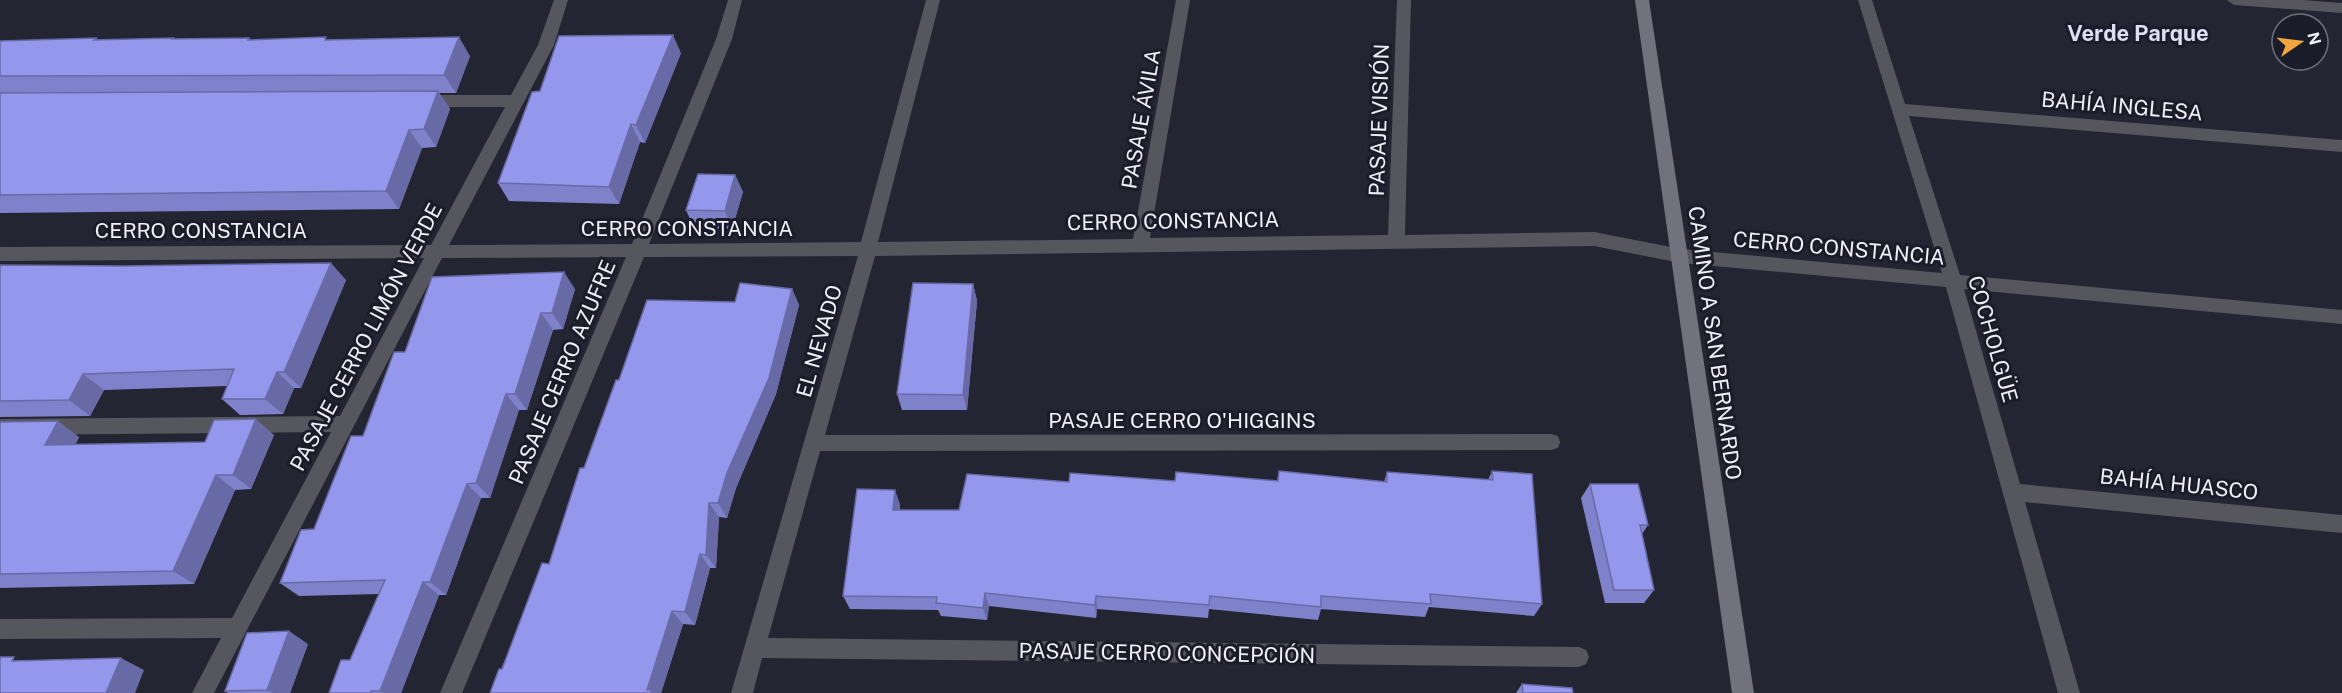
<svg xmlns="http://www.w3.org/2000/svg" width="2342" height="693" viewBox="0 0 2342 693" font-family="'Public Sans',sans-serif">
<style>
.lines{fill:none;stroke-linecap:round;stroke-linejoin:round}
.street{fill:#56575e;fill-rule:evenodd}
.secondary{fill:#71727d;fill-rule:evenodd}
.wall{fill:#7f82cb}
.shaded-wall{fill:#686aa5}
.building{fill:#9497ec;stroke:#686aa5;stroke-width:1.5}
.labels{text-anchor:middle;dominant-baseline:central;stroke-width:6;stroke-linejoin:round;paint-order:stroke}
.street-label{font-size:21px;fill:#efeff9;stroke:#1b1c29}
.neighbourhood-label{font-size:22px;font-weight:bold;fill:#dee0f2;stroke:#1b1c29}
</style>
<rect width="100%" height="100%" fill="#242533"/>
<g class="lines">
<g class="street">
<path d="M554 0H568L554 45 449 245 632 244 716 39 728 0H742L732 39 649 244 861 242 926 0H940L878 242 1133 239 1176 0H1190L1150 238 1388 235 1397 0H1411L1405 235 1594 232 1681 249 1942 273 1858 0H1872L1905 104 2342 140V152L1909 116 1960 275 2342 310V324L1964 289 2020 484 2342 515V533L2025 502 2080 693H2058L1946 287 1681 263 1594 246 875 256 825 435 1551 434 1558 436 1560 442 1558 448 1551 450 820 451 768 638 1579 647 1586 650 1589 657 1586 664 1579 667 762 658 753 693H731L858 256 644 257 462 693H440L626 257 442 258 214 693H192L221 638 0 639V619L232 618 331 432 0 435V419L340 416 424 258 0 261V247L431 245 505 107H422L416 105 414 101 416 97 422 95H511L538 45Z"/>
<path d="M2227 0H2302L2342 3V13L2234 5Z"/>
</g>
<path class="secondary" d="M1635 0H1649L1754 693H1732Z"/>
</g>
<g class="wall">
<path d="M96 38 98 40 249 38 250 40H328L470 56 456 93H439L450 109 436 147 422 148 399 209 0 213V41Z"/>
<path d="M681 53 645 143 640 142 619 204 509 201 498 183 540 91Z"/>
<path d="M735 175 743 192 732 229 694 228 686 210Z"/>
<path d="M0 265 346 280 301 388H294L283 414 240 415 222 399 227 386 104 390 90 416 0 417Z"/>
<path d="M973 284 977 301 967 410H902L897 394Z"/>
<path d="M575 289 563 329 553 330 527 410H519L490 498H481L446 595H439L401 693H329L350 660 379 594 299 596 280 583 314 529 363 436 405 352Z"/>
<path d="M792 289 799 305 776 394 736 488 727 518 719 517 716 568H710L695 625 683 624 661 693H490L549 564 584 468 619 380 735 302Z"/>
<path d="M0 422 79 437 75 445 205 442 274 435 251 489 235 490 194 584 0 588Z"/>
<path d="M1279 471 1384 482 1387 472 1488 480 1492 471 1542 604 1534 616 1429 607 1425 617 1321 609 1318 620 1209 609 1208 618 1097 609 1096 618 989 606 987 620 941 616 938 610 850 609 843 596 900 504V510H959L1069 482 1277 481Z"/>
<path d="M1590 484 1648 525 1642 534 1654 590 1644 603H1605L1581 498Z"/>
<path d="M308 644 290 693H228L225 691Z"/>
<path d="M1522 684 1573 693H1516Z"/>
</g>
<g class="shaded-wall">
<path d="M673 35 681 53 645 143 636 125Z"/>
<path d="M459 37 470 56 456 93 444 75Z"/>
<path d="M438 91 450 109 436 147 424 129Z"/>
<path d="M631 124 640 142 619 204 609 187Z"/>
<path d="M409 130 422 148 399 209 386 191Z"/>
<path d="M735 175 743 192 732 229 725 211Z"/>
<path d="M331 263 346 280 301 388 284 372Z"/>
<path d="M564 272 575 289 563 329 552 313Z"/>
<path d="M973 284 977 301 967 410 963 395Z"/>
<path d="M792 289 799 305 776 394 736 488 727 518 718 503 727 473Z"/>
<path d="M541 313 553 330 527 410 515 394Z"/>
<path d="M277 372 294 388 283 414 265 399Z"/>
<path d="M83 374 104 390 90 416 69 400Z"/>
<path d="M506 394 519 410 490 498 476 483Z"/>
<path d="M256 419 274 435 251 489 233 475Z"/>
<path d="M58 421 79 437 67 461 45 445Z"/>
<path d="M216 475 235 490 194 584 173 571Z"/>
<path d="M467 484 481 498 446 595 430 582Z"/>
<path d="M895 490 900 504 899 524 893 510Z"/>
<path d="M709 503 719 517 716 568 706 555Z"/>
<path d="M700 554 710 568 695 625 685 612Z"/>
<path d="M423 582 439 595 401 693H383L380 691Z"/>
<path d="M985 593 989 606 987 620 983 608Z"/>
<path d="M1096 596 1097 609 1096 618 1095 605Z"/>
<path d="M672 611 683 624 661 693H650L647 690Z"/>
<path d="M289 631 308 644 290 693H273L267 690Z"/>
<path d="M121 658 144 670 135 693H106Z"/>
</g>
<g class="building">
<path d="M673 35 636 125 631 124 609 187 498 183 532 92 540 91 559 36Z"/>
<path d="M326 37 325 40 459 37 444 75 0 76V41L96 38 94 40 173 38 172 39 249 38 248 40Z"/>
<path d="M438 91 424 129 409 130 386 191 0 195V93Z"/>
<path d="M698 174 735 175 725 211 686 210Z"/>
<path d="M331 263 284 372H277L265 399H222L234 369 83 374 69 400 0 401V265L123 266Z"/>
<path d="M564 272 552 313H541L515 394H506L476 483 467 484 430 582H423L380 691H371V693H329L341 660H350L385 580 280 583 301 530 314 529 351 436H363L394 352H405L432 277Z"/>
<path d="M740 283 792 289 769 378 727 473 718 503H709L706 555 700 554 685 612 672 611 647 690H651V693H490L499 669H502L542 563 549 564 580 468H584L616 380H619L647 300 735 302Z"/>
<path d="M913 283 973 284 963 395 897 394Z"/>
<path d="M256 419 233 475H216L173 571 0 574V422L58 421 45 445 205 442 214 420Z"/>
<path d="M1279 471 1387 482V472L1493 480 1492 471 1532 474 1542 604 1430 594 1431 604 1321 596V607L1210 596 1209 605 1096 596 1095 605 985 593 983 608 936 603 937 597 843 596 857 489 895 490 893 510H959L967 474 1069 482 1070 473 1175 481 1176 472 1278 481Z"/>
<path d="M1590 484H1638L1648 525H1640L1654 590H1614Z"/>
<path d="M289 631 267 690 225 691 247 633Z"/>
<path d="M0 657H14L12 661 121 658 106 693H0Z"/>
<path d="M1522 684 1572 688 1573 693H1523Z"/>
</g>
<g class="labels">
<g class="street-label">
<text transform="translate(2122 106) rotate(5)">BAHÍA INGLESA</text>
<text transform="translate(1141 119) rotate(-80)">PASAJE ÁVILA</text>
<text transform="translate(1379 120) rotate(-88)">PASAJE VISIÓN</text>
<text transform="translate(1173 221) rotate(-1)">CERRO CONSTANCIA</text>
<text x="687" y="228">CERRO CONSTANCIA</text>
<text x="201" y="230">CERRO CONSTANCIA</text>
<text transform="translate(1839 248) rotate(5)">CERRO CONSTANCIA</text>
<text transform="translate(366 337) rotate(-62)">PASAJE CERRO LIMÓN VERDE</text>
<text transform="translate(1993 339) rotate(74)">COCHOLGÜE</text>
<text transform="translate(819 341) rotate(-74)">EL NEVADO</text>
<text transform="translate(1715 343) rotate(82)">CAMINO A SAN BERNARDO</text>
<text transform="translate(562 372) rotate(-67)">PASAJE CERRO AZUFRE</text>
<text x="1182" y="420">PASAJE CERRO O'HIGGINS</text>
<text transform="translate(2179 484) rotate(6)">BAHÍA HUASCO</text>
<text transform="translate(1167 653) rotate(1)">PASAJE CERRO CONCEPCIÓN</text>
</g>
<g class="neighbourhood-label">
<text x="2138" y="33">Verde Parque</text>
</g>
</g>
<g transform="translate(2300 42) rotate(76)"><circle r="28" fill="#1b1c29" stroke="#70707c" stroke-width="1.5"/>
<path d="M0-4.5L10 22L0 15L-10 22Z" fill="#f0a63f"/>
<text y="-9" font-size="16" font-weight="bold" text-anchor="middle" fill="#efeff9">N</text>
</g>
</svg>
